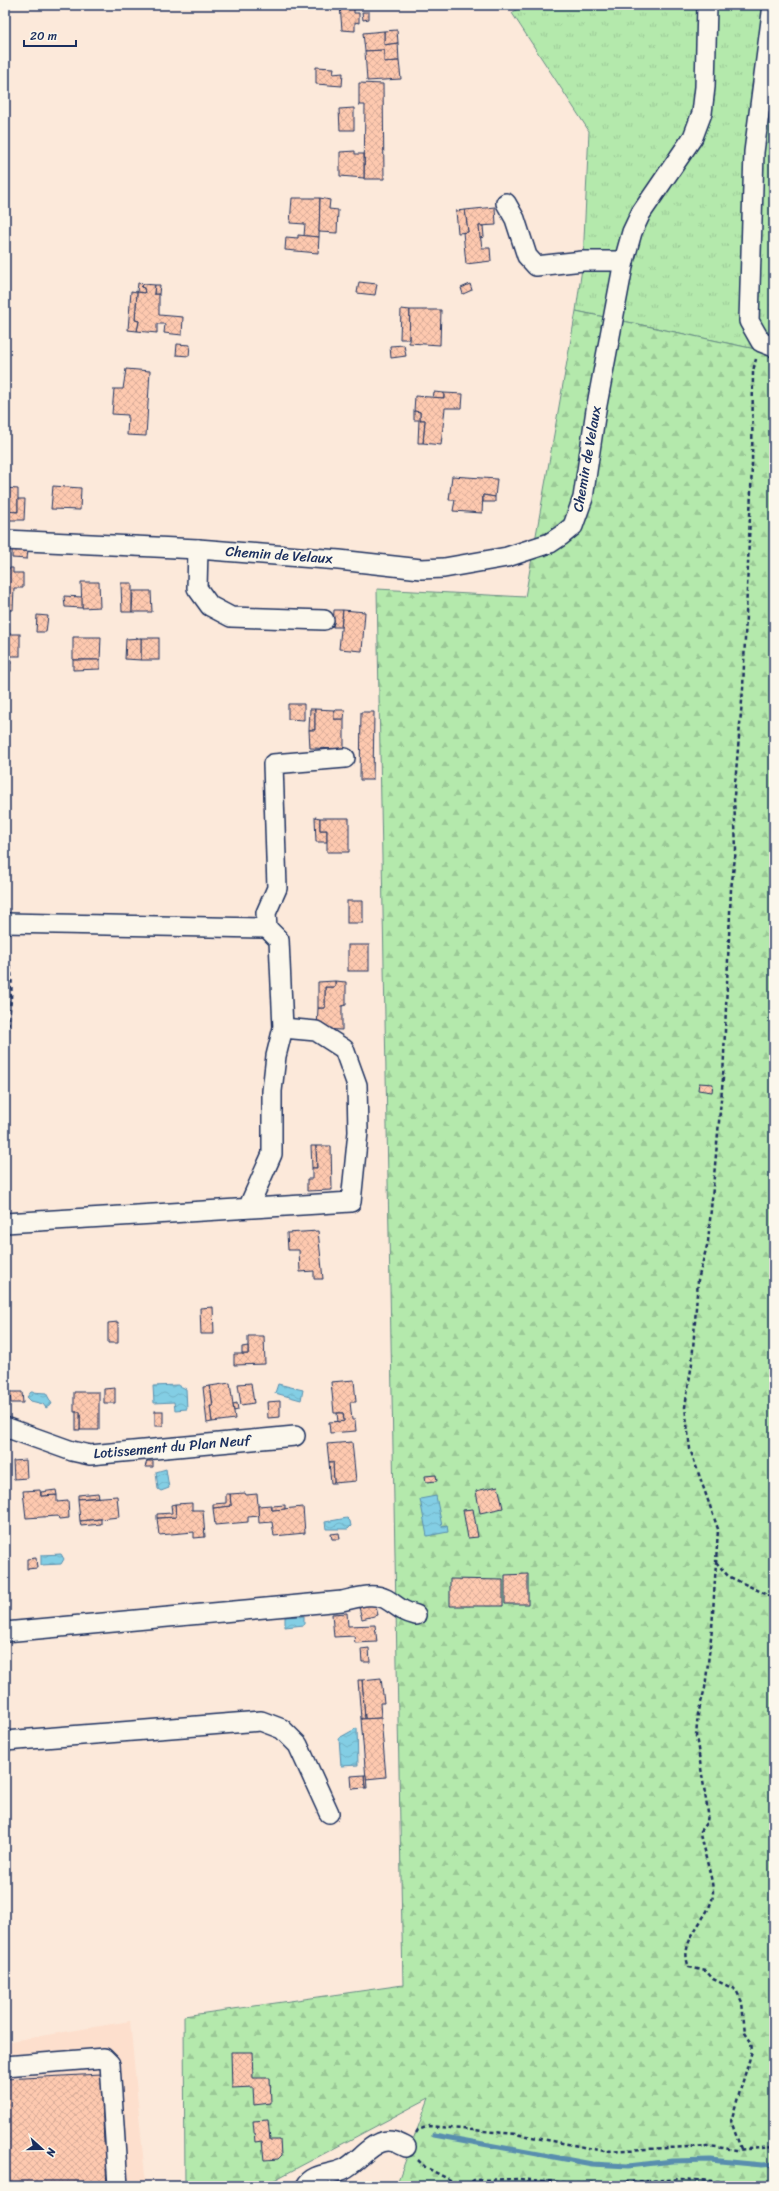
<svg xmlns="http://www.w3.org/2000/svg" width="779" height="2191" viewBox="0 0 779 2191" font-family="Sriracha,sans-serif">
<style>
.built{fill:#fddfcd}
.grass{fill:url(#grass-tufts);stroke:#688c85}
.forest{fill:url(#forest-firs);stroke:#688c85}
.water{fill:url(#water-waves);stroke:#598eae}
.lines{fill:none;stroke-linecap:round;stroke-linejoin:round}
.stream{stroke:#598eae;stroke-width:5}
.building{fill:url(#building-cross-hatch);stroke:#1b2f5e}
.minor-casing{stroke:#1b2f5e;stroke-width:22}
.path{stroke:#1b2f5e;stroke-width:2.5;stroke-dasharray:4 3;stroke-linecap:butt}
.minor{stroke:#fbf7ec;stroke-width:19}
.labels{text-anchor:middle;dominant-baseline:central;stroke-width:3.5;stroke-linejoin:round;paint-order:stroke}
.street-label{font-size:14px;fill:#1b2f5e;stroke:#fbf7ec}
</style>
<defs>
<pattern id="grass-tufts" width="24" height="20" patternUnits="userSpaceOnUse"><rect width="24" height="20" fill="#b4e9ac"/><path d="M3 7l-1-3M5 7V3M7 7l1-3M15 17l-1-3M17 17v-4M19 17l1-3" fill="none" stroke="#9ac896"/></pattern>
<pattern id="forest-firs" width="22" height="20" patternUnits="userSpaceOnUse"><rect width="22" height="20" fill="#b4e9ac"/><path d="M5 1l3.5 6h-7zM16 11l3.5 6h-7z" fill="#9ac896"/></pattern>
<pattern id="water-waves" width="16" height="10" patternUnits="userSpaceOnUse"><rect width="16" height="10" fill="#83cee4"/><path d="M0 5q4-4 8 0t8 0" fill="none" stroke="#71b1c6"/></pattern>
<pattern id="building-cross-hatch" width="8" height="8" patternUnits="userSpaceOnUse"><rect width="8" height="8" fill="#fec9af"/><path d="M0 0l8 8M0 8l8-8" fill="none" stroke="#d9ad99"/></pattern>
</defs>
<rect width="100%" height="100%" fill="#fce9da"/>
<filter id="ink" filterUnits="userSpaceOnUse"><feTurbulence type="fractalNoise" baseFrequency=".025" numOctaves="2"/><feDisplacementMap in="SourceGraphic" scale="8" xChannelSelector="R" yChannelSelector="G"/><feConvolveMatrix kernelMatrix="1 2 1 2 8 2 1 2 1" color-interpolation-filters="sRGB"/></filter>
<g filter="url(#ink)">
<path class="built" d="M130 2021 146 2186H5V2042Z"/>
<path class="grass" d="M523 5H774V353L576 311 583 261 589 131 512 13Z"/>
<path class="forest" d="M576 311 774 353V2186H396L429 2098 263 2186H185L184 2016 403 1985 377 589 525 597Z"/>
<g class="water">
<path d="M278 1384 303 1390 301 1400 275 1393Z"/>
<path d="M178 1385 186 1389 187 1409 175 1410 174 1402 154 1403 153 1386Z"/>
<path d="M31 1392 46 1393 52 1404 46 1408 43 1404 31 1401 27 1397Z"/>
<path d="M166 1469 169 1488 161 1491 158 1489 156 1472Z"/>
<path d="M436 1496 442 1526 447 1525 448 1532 427 1536 420 1499Z"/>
<path d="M347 1518 350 1521 351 1526 348 1529H326L325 1522Z"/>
<path d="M61 1554 64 1559 61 1564 41 1565V1555Z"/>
<path d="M304 1616V1625L285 1627V1617Z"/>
<path d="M357 1728 358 1765 341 1766 339 1738Z"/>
</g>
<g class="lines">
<path class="stream" d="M434 2135 592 2164 628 2166 673 2161 710 2160 762 2165 774 2164"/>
</g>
<g class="building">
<path d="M340 5H354V13H359V23L355 22V31L342 30Z"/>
<path d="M362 12H369V19L363 20Z"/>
<path d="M397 30 398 43 384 45V31Z"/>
<path d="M384 31V45L398 43 399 61 384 62V50L365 51 363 33Z"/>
<path d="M384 50V62L399 61 401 79 367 81 365 51Z"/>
<path d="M316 67 334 68 333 74 343 73 342 86 316 84Z"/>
<path d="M359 83 383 84 384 179H364L365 105H359Z"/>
<path d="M354 108V130H340L339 109Z"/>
<path d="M355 151V154H364V178L340 176V152Z"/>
<path d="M292 198H320L319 237 304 236 305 224 290 223Z"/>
<path d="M320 198 330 200 329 209 338 210 337 233 319 232Z"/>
<path d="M495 207 496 225 479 226 482 248H490L491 261 466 264 463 232H468L465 210Z"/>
<path d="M465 210 468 232 458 233 456 211Z"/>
<path d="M479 226H483L484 237 480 238Z"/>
<path d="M298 235 319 237 318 253 285 250 286 237 298 238Z"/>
<path d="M359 282 377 284 375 295 357 293Z"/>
<path d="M138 283 144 284 141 287 144 288 145 293 137 292Z"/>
<path d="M144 284 155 285 154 294H159V315L183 317 182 335 164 333 165 324H157V333L137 331 139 321 135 320 137 292 145 293 144 288 141 287Z"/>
<path d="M470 284 472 290 463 294 461 288Z"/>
<path d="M155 285H160L159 294H154Z"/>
<path d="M131 291 137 292 135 320 139 321 137 331 128 330Z"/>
<path d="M401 309 410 310 409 339H400Z"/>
<path d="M410 310H441L440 345 409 343Z"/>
<path d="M177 344 190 345 189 356 176 355Z"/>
<path d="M404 345 406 356 391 358 390 346Z"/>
<path d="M126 369 150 371 146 436 127 435 128 415 112 414 114 389H123Z"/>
<path d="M434 392 444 393V398H433Z"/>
<path d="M444 393 463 394 462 408H445L441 445 423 443 425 420H420V412L414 411 415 396 444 398Z"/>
<path d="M414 411 420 412V420H425L423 443H418L419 420H414Z"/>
<path d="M452 476 497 479 495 497 483 495 482 513 453 511 455 500H449Z"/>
<path d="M53 486 81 488 80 510 51 509Z"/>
<path d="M5 488 18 489V512L5 511Z"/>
<path d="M483 495 495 497V502H483Z"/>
<path d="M18 499H25L24 520H5V511L18 512Z"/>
<path d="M12 549 28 550 27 559 12 558Z"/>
<path d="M5 568H13V573H23V588H14L13 610H5Z"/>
<path d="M81 582H99L100 607 82 608Z"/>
<path d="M121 583H132V612H122Z"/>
<path d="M133 591H151L152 612H132Z"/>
<path d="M64 596 82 597V608L65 607Z"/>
<path d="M334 610H343L341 627H333Z"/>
<path d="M343 610 365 612 362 651 339 649Z"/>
<path d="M37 615 48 616 46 632H36Z"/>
<rect x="5" y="634" width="15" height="22"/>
<path d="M73 637H101L100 660H73Z"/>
<rect x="141" y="638" width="18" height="22"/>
<path d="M141 638V660L125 659 126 639Z"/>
<rect x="5" y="656" width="6" height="7"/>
<path d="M73 660H100V669L73 670Z"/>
<rect x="5" y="663" width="6" height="8"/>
<path d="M288 704H304V720L288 719Z"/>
<path d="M310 709H315V730H309Z"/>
<path d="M315 709 334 710V719H344V749L310 748 309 730H315Z"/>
<path d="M334 710H345L344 719H334Z"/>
<path d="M361 712H374L373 780H360Z"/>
<path d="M315 817 320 818V830H327V842H316Z"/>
<path d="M320 818H349V852H327V830H320Z"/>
<rect x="347" y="901" width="16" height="22"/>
<rect x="348" y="945" width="21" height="26"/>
<path d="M335 981 346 982V1005L342 1006V1030L317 1029 318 1008H325V987H335Z"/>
<path d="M335 981V987H325V1008H318V982Z"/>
<path d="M699 1083 713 1084 712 1092 698 1090Z"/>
<path d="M311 1146H316L317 1168H312Z"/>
<path d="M316 1146H331L332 1190 307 1191V1179H312V1168H317Z"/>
<path d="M318 1231 323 1279H314V1271L300 1272 299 1250H288L287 1233Z"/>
<path d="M5 1237H6L7 1265H5Z"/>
<path d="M213 1307 214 1334H201L200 1308Z"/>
<path d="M118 1322V1343H108V1323Z"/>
<path d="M248 1336H264L265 1364 234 1365V1354H248Z"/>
<path d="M248 1346V1354H242V1347Z"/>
<path d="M354 1380 356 1402H350L352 1420H355L356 1431 330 1433 329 1422 344 1421 343 1413H334L331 1382Z"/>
<path d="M230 1383 235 1419 212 1422 210 1406H213L210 1386Z"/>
<path d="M251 1383 254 1403 241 1405 238 1384Z"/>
<path d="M210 1386 213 1406H210L212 1422 207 1423 203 1387Z"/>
<path d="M115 1388V1403H104V1389Z"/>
<path d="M10 1392H22L23 1403H11Z"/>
<path d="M74 1392H99V1430H80V1412H74Z"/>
<path d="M280 1401V1417L268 1418 267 1402Z"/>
<path d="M237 1403 238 1410 234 1411 233 1404Z"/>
<rect x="155" y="1411" width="8" height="15"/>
<rect x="76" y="1412" width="4" height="18"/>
<path d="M337 1413H343L344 1421 338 1422Z"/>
<path d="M352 1442 356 1481 334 1483 333 1462H329L327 1444Z"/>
<path d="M26 1460 27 1478 14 1479 13 1461Z"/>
<path d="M147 1461H153V1467H145Z"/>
<path d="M329 1462H333L334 1483H331Z"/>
<path d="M436 1475 437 1481 426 1482 425 1476Z"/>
<path d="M498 1486 503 1508 480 1513 476 1491Z"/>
<path d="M40 1490 41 1496 57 1495V1502L68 1501 69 1518 59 1519 58 1516 26 1518 23 1491Z"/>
<path d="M56 1490 57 1495 41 1496V1492Z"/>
<path d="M98 1493 99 1497 78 1499V1495Z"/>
<path d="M245 1493 246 1495 257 1494 259 1516 248 1517V1522L215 1525 213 1508 231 1506 230 1494Z"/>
<path d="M226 1494H230L231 1506 213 1508V1504L226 1503Z"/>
<path d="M117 1496 119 1517 80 1521 78 1499Z"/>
<path d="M192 1503V1510H203L205 1537 194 1538V1532L159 1535 157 1518 176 1517 175 1504Z"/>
<path d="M175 1504 176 1517 157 1518V1514L172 1513 171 1505Z"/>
<path d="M271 1505 272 1510 303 1507 305 1533 274 1536 272 1522 259 1523 258 1506Z"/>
<path d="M285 1505V1509L272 1510V1506Z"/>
<path d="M473 1509 478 1537 468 1538 463 1510Z"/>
<path d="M101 1519V1524L81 1526 80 1521Z"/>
<path d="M339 1533 340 1539H332L331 1534Z"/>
<path d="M36 1558 37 1568 27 1569V1559Z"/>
<path d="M528 1574V1604H505V1575Z"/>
<path d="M450 1579 503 1580V1606H450Z"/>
<path d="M375 1603 378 1615 362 1619 359 1607Z"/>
<path d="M347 1613 348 1626 375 1625 377 1642 355 1643 354 1636 334 1637 332 1614Z"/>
<path d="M369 1648 370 1662H362L361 1649Z"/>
<path d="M381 1678 384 1703H380L381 1718 365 1719 362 1680Z"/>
<path d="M358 1680H362L365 1719H361Z"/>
<path d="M381 1718 386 1777 366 1779 361 1719Z"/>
<path d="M364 1775H366L367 1788H365Z"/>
<path d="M364 1775 365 1788 352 1789 351 1776Z"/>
<path d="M231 2052H252L253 2078H270L271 2103 254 2105 253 2087 232 2088Z"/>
<path d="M101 2074 104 2143H114L115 2168 106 2169 107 2186H5V2079Z"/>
<path d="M268 2120 270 2140H280L281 2156 278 2159 264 2160 262 2141 255 2142 253 2121Z"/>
</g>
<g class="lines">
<g class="minor-casing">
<g id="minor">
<path d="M773 5 754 152 749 321 761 342 774 347"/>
<path d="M506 203 515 219 527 256 536 266 583 261H624"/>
<path d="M5 540 198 549 339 560 421 569 444 568 507 557 550 543 562 535 573 526 583 498 596 410 624 261 632 232 641 213 693 137 702 113 705 87 707 5"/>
<path d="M198 549 197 588 210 606 231 617 324 620"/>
<path d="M5 923 267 928"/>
<path d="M283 1028 279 940 267 928 266 913 277 888 273 764 345 758"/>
<path d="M5 1223 351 1202 358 1132 357 1085 344 1049 316 1031 283 1028 276 1056 272 1091V1154L248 1208"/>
<path d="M5 1427 72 1451 90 1455 295 1436"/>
<path d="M5 1632 342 1601C356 1598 372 1592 386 1599 398 1606 400 1611 416 1615"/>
<path d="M5 1741 261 1721 282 1729 298 1745 329 1813"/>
<path d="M5 2066 104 2058 110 2064 118 2186"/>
<path d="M306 2186C313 2173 331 2175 344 2169 356 2163 370 2145 382 2142 391 2139 398 2143 406 2147"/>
</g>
</g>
<g class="path">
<path d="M5 953C17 970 9 1011 8 1032"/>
<path d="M716 1562 728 1576 774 1598"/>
<path d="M416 2133 418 2130 429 2126 516 2134 604 2151 710 2146 736 2150 774 2147"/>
<path d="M741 2149 731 2121 752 2051 751 2042 745 2033 742 2002 736 1990 713 1979 706 1971 689 1967C678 1942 705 1922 712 1900 717 1884 701 1849 700 1831L707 1822 708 1813 696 1736 698 1714 705 1688 712 1629 718 1529 690 1449 685 1407 692 1363 698 1280 708 1242 723 1078 731 889 736 850 734 796 743 689 752 465 753 371 756 359"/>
<path d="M418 2160 425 2167 462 2186"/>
<path d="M466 2186 474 2180 519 2179 570 2183H616L681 2179 774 2185"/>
</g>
<use href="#minor" class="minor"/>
</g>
</g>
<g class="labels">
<g class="street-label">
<text transform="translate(587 459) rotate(-80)">Chemin de Velaux</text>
<text transform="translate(279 555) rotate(4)">Chemin de Velaux</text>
<text transform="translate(172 1447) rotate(-5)">Lotissement du Plan Neuf</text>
</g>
</g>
<rect width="779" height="2191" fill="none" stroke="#fbf7ec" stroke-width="20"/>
<rect x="10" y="10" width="759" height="2171" fill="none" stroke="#1b2f5e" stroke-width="1.5" filter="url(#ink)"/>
<g transform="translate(42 2149) rotate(111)" stroke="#fbf7ec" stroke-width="3" paint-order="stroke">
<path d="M0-3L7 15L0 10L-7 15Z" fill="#1b2f5e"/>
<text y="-6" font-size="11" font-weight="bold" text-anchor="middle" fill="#1b2f5e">N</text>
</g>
<path d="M24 40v6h52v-6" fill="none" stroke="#1b2f5e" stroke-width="2"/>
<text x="30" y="40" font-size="12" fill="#1b2f5e" stroke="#fbf7ec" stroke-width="3" paint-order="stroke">20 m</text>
</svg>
